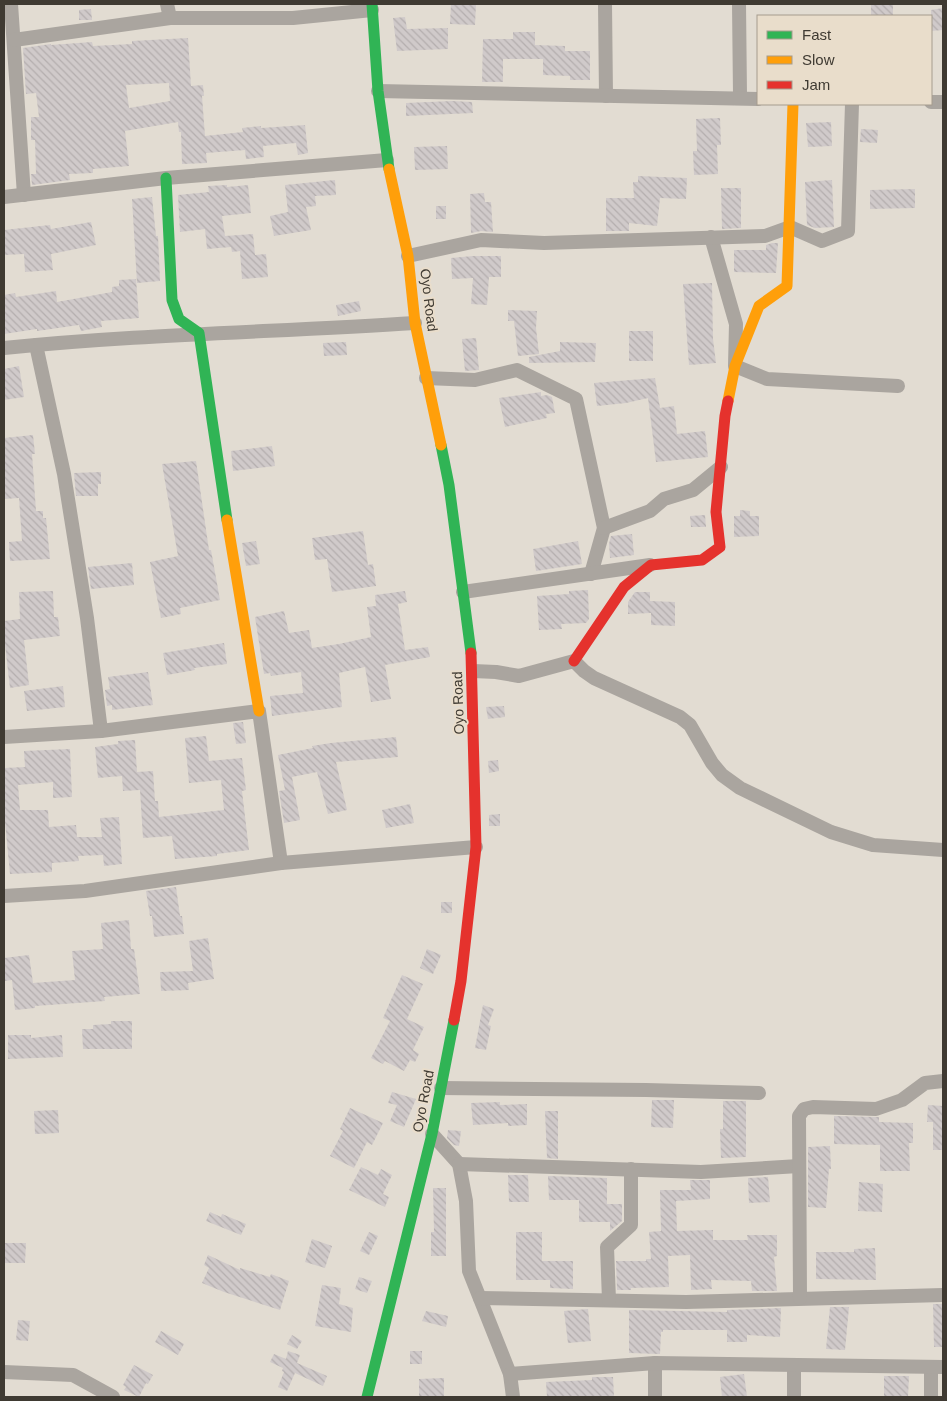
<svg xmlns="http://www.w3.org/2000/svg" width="947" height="1401" viewBox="0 0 947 1401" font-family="Arial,sans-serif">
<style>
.building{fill:url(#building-back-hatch);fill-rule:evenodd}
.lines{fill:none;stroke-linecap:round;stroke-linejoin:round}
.street{stroke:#aaa59f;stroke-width:14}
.fast{stroke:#30b455;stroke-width:11}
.slow{stroke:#ff9f0a;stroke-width:11}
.jam{stroke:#e5322d;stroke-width:11}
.labels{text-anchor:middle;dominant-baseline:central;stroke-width:4;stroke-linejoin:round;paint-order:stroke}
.street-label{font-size:14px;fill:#3f3a32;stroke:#e9ddcb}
</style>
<defs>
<pattern id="building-back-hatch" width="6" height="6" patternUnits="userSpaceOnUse" patternTransform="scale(1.25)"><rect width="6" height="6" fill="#d0caca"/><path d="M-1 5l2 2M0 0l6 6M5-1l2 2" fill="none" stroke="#b4aeae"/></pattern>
</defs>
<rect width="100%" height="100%" fill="#e2dcd2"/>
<g class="building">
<path d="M451 4H476L475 25 450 24Z"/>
<rect x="871" y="4" width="22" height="12"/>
<path d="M943 8V30L931 31V10Z"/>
<path d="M91 9 92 20H79V10Z"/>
<path d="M405 17 407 29 448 28V49L397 51 393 18Z"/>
<path d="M513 32H535V45L565 46V51H590V80H570V76L543 75V59H503V82H482L483 39H513Z"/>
<path d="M188 38 191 86 203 85 204 96H202L205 136 243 132 242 128 261 126V128L305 125 308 153 298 155 296 143 263 146 264 157 246 159 245 150 206 153 207 163 182 164 181 132H179L178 122 125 131 129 166 93 169V173L69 174 70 180 32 185 31 174H36L35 140H31V117H39L36 93 26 94 23 48 51 44V45L92 42 93 46 132 44V41ZM169 83 170 101 129 108 126 85Z"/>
<path d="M452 101 472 102 473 113 406 116V103Z"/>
<path d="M720 118 721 145H717L718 174 694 175 693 151H697L696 119Z"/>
<path d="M831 122 832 146 808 147 806 123Z"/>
<path d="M861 129 878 130 877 143 860 142Z"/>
<path d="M447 146 448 169 415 170 414 147Z"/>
<path d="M638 176 687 178 686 199 660 198 657 226 629 223V231H606V198H634L633 182H638Z"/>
<path d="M335 180 336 195 315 196 316 206 306 207 311 230 274 236 270 216 288 212 285 185Z"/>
<path d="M832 180 834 227 815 228 807 225 805 182Z"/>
<path d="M227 185V187L248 185 251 213 222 216 225 236 253 234 255 255 266 254 268 277 242 279 240 251 232 252 231 247 207 249 205 229 180 232 178 195 209 192 208 186Z"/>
<path d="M721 188H741V228L722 229Z"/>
<path d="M915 189V208L870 209V190Z"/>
<path d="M484 193 485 202H491L493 232 481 231 471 233 470 194Z"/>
<path d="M152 197 156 236H158L160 281 137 283 132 199Z"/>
<rect x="436" y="206" width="10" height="13"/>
<path d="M91 222 96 245 51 254 53 270 25 272 24 254 4 255V230L50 225 51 229Z"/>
<path d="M772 243H778L776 273 734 272V250H766V245Z"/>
<path d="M473 256H501V277H489L487 305 471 304 473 278 452 279 451 258Z"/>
<path d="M136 279 139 318 101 321 102 327 81 331 79 325 37 331V329L4 334V295L15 293 16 297 56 291 57 302 112 292V287L119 286V280Z"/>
<path d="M712 283 713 339 716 363 689 365 683 284Z"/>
<path d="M359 301 361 311 338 316 336 305Z"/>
<path d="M508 310 537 311 536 328 539 354 518 356 514 321H508Z"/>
<rect x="629" y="331" width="24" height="30"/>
<path d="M476 338 479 370 465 371 462 339Z"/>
<path d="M346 342 347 355 324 356 323 343Z"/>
<path d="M560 342 596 343 595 362 529 363V357L560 351Z"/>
<path d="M19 366 24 397 4 400V369Z"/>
<path d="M655 378 660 408 674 406 677 434 705 431 708 457 656 462 648 398 626 403 597 406 594 383Z"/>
<path d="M541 392V396L547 395 552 397 555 413 546 414 547 418 505 427 499 398Z"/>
<path d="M33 435 35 454H32L36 511H43V518H46L50 559 10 561 9 542 22 541 19 498 4 499V438Z"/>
<path d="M272 446 275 466 233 471 231 451Z"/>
<path d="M196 461 209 550H211L220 600 180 608 181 614 161 618 150 562 178 556 162 464Z"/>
<path d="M101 472V484H98V496H76L74 473Z"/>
<path d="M740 510 750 511V516H759V536L734 537V516H740Z"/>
<path d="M705 515 706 527H691L690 516Z"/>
<path d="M363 531 368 565 373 564 376 586 332 592 327 559 315 560 312 538Z"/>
<path d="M632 534 634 555 610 558 609 544 611 536Z"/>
<path d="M256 541 260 564 246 566 242 543Z"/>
<path d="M578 541 582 564 536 571 533 549Z"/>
<path d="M132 563 134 585 91 589 88 567Z"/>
<path d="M588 590 589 619 586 623 561 624 562 629 539 630 537 596 569 594V591Z"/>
<path d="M53 591 54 617H58L60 636 24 640 29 685 10 688 4 636V621L20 619 19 592Z"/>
<path d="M405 591 407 602 398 604 405 650 428 647 430 657 385 665 391 699 371 702 365 667 339 673 342 707 272 716 270 696 303 693 301 672 271 676 270 673 264 674 255 617 284 611 289 633 309 630 312 648 339 644 371 637 367 607 376 606 375 595Z"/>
<path d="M635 592H650V601L675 602V626L651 625V613L628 614V602Z"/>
<path d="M224 643 227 664 194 668 195 670 167 675 163 653Z"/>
<path d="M148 672 153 705 112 710V705L107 706 105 690 110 689 108 677Z"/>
<path d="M63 686 65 707 27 711 24 691Z"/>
<path d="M504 706 505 717 488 719 486 707Z"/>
<path d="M243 722 246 743 236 744 233 723Z"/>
<path d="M206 736 209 761 242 758 246 790 242 791 249 850 217 854V856L175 859 172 836 143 838 140 790 123 791 122 776 98 778 95 747 118 744V741L135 740 137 772 153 771 155 801H158L159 817 224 810 221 780 189 783 185 738Z"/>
<path d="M396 737 398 757 336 762 347 810 328 814 317 772 292 777 300 820 284 823 279 791 285 790 278 755 313 748 312 746 331 743Z"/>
<path d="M70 749 72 797 53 798V782L18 785 20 810H48L49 827 76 825 77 837H102L100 818 119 817 122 864 104 866 103 855 78 856 79 861 52 863V872L10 874 4 812V768L25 767 24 751Z"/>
<path d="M498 760 499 771 489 773 488 761Z"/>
<path d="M410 804 414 823 386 828 382 810Z"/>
<path d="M500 814V826H489V815Z"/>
<path d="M176 887 180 916H182L184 934 154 937 152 916H150L146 891Z"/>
<rect x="441" y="902" width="11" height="11"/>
<path d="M129 920 131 949H134L140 994 104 997 105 1001 35 1006V1008L15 1010 12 980 5 981 4 958 29 955 33 983 75 980 72 951 103 949 101 923Z"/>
<path d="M208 938 214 979 188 983 189 990 161 991 160 972 193 971 189 941Z"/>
<path d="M427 949 441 955 433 974 420 968Z"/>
<path d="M402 975 423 984 407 1019 424 1027 413 1050 419 1054 415 1062 410 1060 404 1071 385 1061 383 1064 371 1058 390 1021 383 1018Z"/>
<path d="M483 1005 494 1009 488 1025 491 1026 486 1050 475 1048Z"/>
<path d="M111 1021H132V1049H83L82 1029H93V1025L111 1024Z"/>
<path d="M8 1035H31V1038L62 1035 63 1057 8 1059Z"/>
<path d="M392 1092 416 1099 404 1127 390 1121 397 1105 388 1103Z"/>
<path d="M652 1100H674L673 1128 651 1127Z"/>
<path d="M723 1101H746V1157L721 1158 720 1129H723Z"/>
<path d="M500 1102V1105L527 1104V1125L508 1126V1123L473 1125 471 1103Z"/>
<path d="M928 1105 943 1106V1150H933V1122H927Z"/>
<path d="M350 1108 383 1123 372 1145 367 1142 354 1168 330 1156 343 1131 340 1129Z"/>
<path d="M58 1110 59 1133 35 1134 34 1111Z"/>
<path d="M545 1111H558V1159L547 1158Z"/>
<path d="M834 1116 879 1117V1122L913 1123V1143H909L910 1171H880V1145L834 1144Z"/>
<path d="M448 1130 461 1131 459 1146 454 1145 447 1138Z"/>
<path d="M830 1146 831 1169H829L826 1208 808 1207V1147Z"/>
<path d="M361 1167 378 1175 381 1169 392 1175 383 1194 389 1197 385 1207 349 1190Z"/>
<path d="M508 1175H528L529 1202H509Z"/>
<path d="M548 1176 607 1178V1204H622V1221L610 1231V1222H579V1200H549Z"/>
<path d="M768 1177 770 1202 749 1203 748 1178Z"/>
<path d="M690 1180H710V1199L676 1201 677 1231 713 1230V1240H748L747 1235H777V1256L774 1257 777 1291H752L751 1281 711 1280 712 1289 691 1290 690 1255 668 1256 669 1287 631 1288V1290H617L616 1261H646V1259H651L649 1232 661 1231 660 1190H691Z"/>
<path d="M859 1182 883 1184 882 1212 858 1211Z"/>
<path d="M433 1188H446V1256H431V1232H434Z"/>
<path d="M210 1212 221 1217 222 1214 246 1224 241 1235 206 1221Z"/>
<path d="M369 1232 378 1236 369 1255 360 1251Z"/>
<path d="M516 1232H542V1261H573V1289L550 1288V1280H516Z"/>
<path d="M312 1239 332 1246 325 1268 305 1262Z"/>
<path d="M4 1243H26L25 1263H4Z"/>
<path d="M875 1248 876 1280 816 1279V1252H854V1249Z"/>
<path d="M208 1255 240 1270V1268L270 1277 271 1274 289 1281 280 1310 224 1292 202 1283 209 1268 204 1265Z"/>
<path d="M359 1277 372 1281 367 1293 355 1289Z"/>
<path d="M322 1285 341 1288 339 1304 353 1308 351 1332 315 1326Z"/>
<path d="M933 1304H943V1347H934Z"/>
<path d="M830 1307H849L845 1350 826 1349Z"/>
<path d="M781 1308 780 1337 747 1335V1342H727V1330H663V1332H661L660 1354 629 1353V1310L727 1312V1310Z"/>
<path d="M588 1309 591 1341 568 1343 564 1311Z"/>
<path d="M426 1311 448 1316 446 1327 422 1321Z"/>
<path d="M18 1320 30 1321 28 1341 16 1340Z"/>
<path d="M161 1331 184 1344 178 1355 155 1342Z"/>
<path d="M292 1335 302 1341 297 1349 287 1344Z"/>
<path d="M288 1351 300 1355 297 1363 327 1376 323 1386 295 1373 287 1391 278 1387 284 1372 282 1371 283 1368 270 1362 274 1354 286 1359Z"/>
<rect x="410" y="1351" width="12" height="13"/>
<path d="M134 1365 153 1375 148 1384 146 1383 139 1397 124 1390 126 1387 123 1385Z"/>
<path d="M744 1374 747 1397H722L720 1377Z"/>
<path d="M884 1376H909L908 1397H884Z"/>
<path d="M592 1377H613L614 1397H547L546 1382 592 1380Z"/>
<path d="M444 1378V1397H419V1379Z"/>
</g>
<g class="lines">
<g class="street">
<path d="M11 4 24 195"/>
<path d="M167 4 170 18"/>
<path d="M605 4 606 96"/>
<path d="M739 4 740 95"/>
<path d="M14 40 170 18H293L372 10"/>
<path d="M378 91 758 99"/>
<path d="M931 102H943"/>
<path d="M4 197 166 178 387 160"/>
<path d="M711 237 736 324 735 366 767 379 898 386"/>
<path d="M408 256 481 240 544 243 765 236 790 227 822 241 848 231 852 104"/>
<path d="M36 345 64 474 87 618 101 731"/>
<path d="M4 348C140 334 278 332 415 323"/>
<path d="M426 378 475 380 517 370 576 399 604 528 591 574"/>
<path d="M604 528 650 511 664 499 693 490 721 467"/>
<path d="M463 592 650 565"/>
<path d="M473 671 496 672 519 676 574 661 584 671 594 678 680 717 690 725 712 763 722 775 740 788 831 832 873 845 943 850"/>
<path d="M4 737 101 731 259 711 281 863"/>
<path d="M4 896 85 891 281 863 476 847"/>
<path d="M441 1088 646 1090 759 1093"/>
<path d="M432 1134 459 1164 466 1201 469 1271 510 1374 513 1397"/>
<path d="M459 1164 701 1172 799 1166"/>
<path d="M480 1298 686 1302 943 1295"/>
<path d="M800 1298 799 1116 804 1109 813 1107 876 1109 902 1100 925 1083 943 1081"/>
<path d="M609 1300 607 1247 631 1225V1169"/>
<path d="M655 1363V1397"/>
<path d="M794 1366V1397"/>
<path d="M931 1367V1397"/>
<path d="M4 1372 73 1375 113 1397"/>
<path d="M510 1374 655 1363 943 1367"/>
</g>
<g class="fast">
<path d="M372 4 378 91 389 169"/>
<path d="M166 178 172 300 179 319 199 333 227 520"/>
<path d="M441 445 449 485 471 653"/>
<path d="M367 1397 432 1134 454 1020"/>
</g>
<g class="slow">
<path d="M389 169 408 256 415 323 441 445"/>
<path d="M728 401 735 366 759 306 787 286 793 104"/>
<path d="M227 520 259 711"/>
</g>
<g class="jam">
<path d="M574 661 624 587 651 565 702 560 720 547 716 512 725 416 728 401"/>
<path d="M454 1020 461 981 476 847 471 653"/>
</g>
</g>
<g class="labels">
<g class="street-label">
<text transform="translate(429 300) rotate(83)">Oyo Road</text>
<text transform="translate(458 703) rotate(-92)">Oyo Road</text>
<text transform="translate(423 1101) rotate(-79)">Oyo Road</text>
</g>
</g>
<rect width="947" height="1401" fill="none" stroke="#3f3a32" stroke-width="10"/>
<rect x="757" y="15" width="175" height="90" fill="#e9ddcb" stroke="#a59c8e"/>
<rect x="767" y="31" width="25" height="8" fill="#30b455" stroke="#a59c8e"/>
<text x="802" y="40" font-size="15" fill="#3f3a32">Fast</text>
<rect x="767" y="56" width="25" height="8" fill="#ff9f0a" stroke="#a59c8e"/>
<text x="802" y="65" font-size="15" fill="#3f3a32">Slow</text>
<rect x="767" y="81" width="25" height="8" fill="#e5322d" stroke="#a59c8e"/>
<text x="802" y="90" font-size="15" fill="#3f3a32">Jam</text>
</svg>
